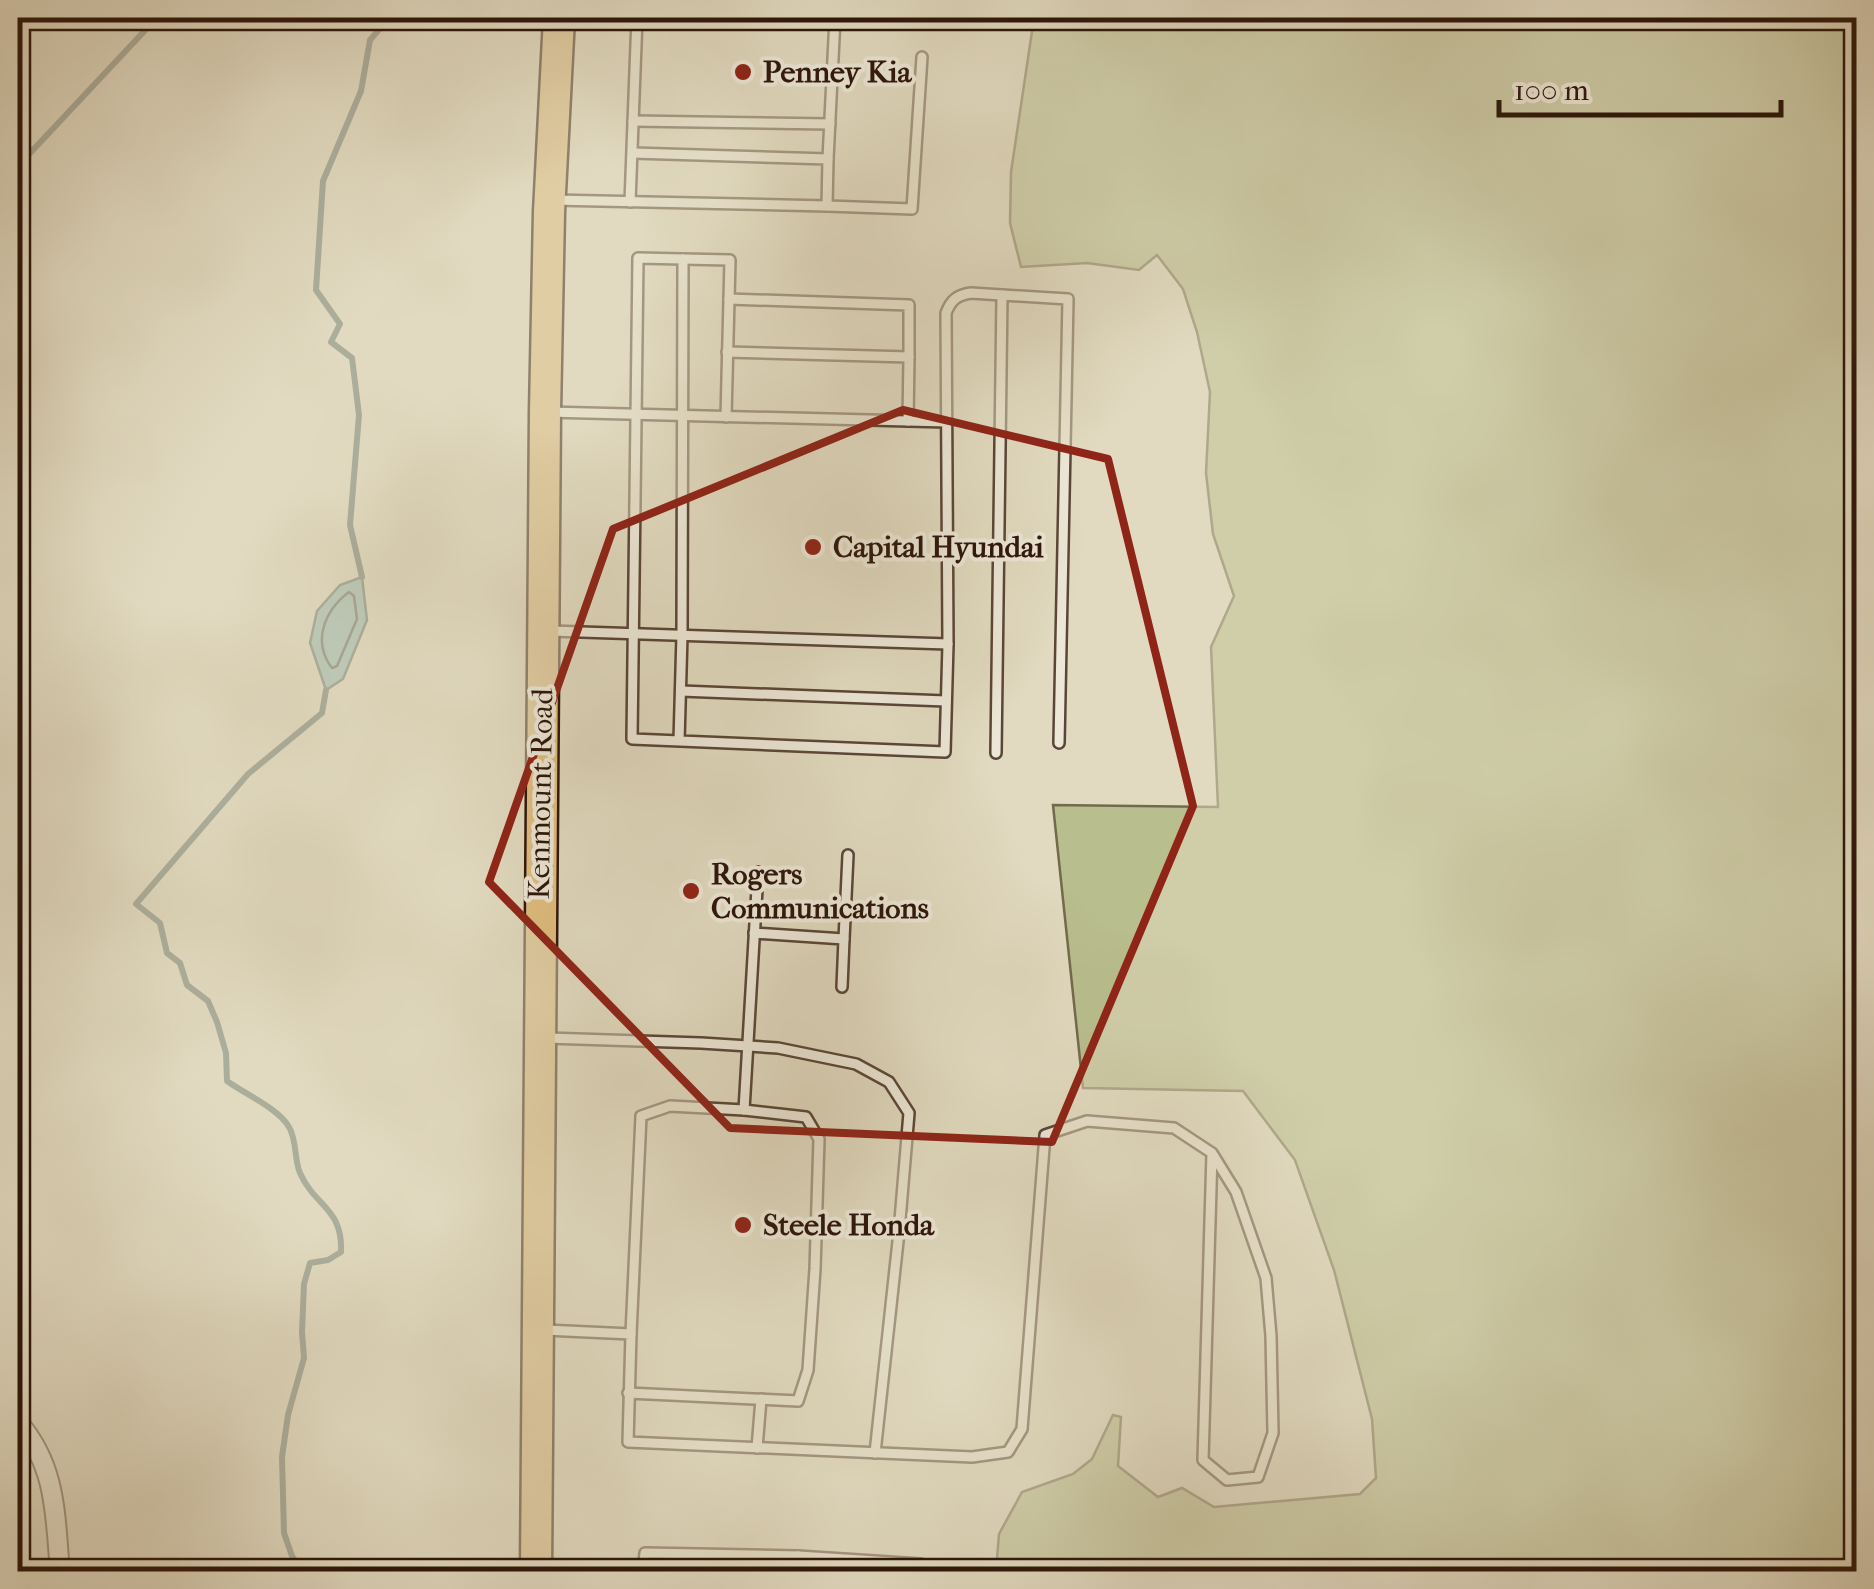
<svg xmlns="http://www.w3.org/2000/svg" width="1874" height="1589" viewBox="0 0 1874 1589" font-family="'IM FELL French Canon',serif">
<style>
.green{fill:#b9be8e;stroke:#736a4c;stroke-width:2.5}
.water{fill:#95bab7;stroke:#6b7872;stroke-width:2.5}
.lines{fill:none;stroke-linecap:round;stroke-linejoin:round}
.shore{stroke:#616860;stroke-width:2.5}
.stream{stroke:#6b7872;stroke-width:6}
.lane-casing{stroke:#5a4638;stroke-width:14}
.street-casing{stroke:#5a4638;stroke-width:22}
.primary-casing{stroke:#2d150a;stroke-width:35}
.lane{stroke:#ece7d6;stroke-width:9}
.street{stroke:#ece7d6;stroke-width:18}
.primary{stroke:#e0bd80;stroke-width:30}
.marked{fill:none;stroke:#8f2418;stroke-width:8;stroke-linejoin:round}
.poi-dot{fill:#8f2418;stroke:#ece7d6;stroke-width:4}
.labels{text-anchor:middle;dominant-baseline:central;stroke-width:8;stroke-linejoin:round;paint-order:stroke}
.poi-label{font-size:30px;font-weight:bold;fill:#2d150a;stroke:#ece7d6;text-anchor:start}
.street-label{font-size:30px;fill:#2d150a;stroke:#ece7d6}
</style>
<rect width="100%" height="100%" fill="#e1dac0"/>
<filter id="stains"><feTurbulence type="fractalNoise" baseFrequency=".002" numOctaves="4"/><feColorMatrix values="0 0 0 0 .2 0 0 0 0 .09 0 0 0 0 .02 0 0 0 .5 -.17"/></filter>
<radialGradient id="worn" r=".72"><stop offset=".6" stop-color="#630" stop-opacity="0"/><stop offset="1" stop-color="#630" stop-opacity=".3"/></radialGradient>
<path class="green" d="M1034 18H1856V1571H996L999 1534 1022 1492 1073 1474 1092 1459 1113 1415 1121 1417 1118 1466 1158 1497 1182 1488 1214 1507 1360 1494 1376 1478 1372 1419 1334 1270 1295 1160 1243 1091 1083 1088 1053 805 1218 807 1211 647 1234 596 1213 534 1206 473 1210 392 1197 332 1183 289 1157 255 1139 270 1087 263 1021 267 1010 223 1011 172Z"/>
<path class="water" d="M362 577 367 620 343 679 326 690 310 643 317 611 340 585Z"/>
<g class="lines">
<path class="shore" d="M349 592 354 596 357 619 337 666 332 668C312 642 324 611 349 592Z"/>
<g class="stream">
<path d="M18 166 151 24 164 18"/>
<path d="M362 577 350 525 359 415 352 358 331 342 340 324 316 290 323 181 361 91 370 40 389 18"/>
<path d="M303 1572 292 1556 284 1533 282 1457 288 1415 304 1358 302 1332 304 1284 310 1263 328 1260 341 1252C343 1208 315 1207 300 1173 294 1159 297 1140 289 1127 279 1109 245 1094 227 1081L226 1053 217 1022 208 1001 187 985 180 963 167 953 160 923 136 904 248 774 322 713 326 690"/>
</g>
<g class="lane-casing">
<g id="lane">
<path d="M633 121 830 124"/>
<path d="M828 159 835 18"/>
<path d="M553 200 827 206 828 159 633 153"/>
<path d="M630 202 637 18"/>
<path d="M827 206 912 209 922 57"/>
<path d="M683 259 730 260 726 417"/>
<path d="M729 299 909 305V357"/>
<path d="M727 352 909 357 908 421"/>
<path d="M548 412 947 422"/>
<path d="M551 631 948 644"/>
<path d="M681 691 946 701"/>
<path d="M679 741 682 635 683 259 638 258 632 739 945 752 948 644 946 313C951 300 957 295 971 293L1068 299 1059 743"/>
<path d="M996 753 1002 295"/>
<path d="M754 933 844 939 842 987"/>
<path d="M844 939 848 855"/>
<path d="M547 1038 701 1043 778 1048 856 1064 889 1082 909 1113 899 1232 875 1453"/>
<path d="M545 1330 631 1334 628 1442 972 1457 1008 1452 1022 1429 1045 1135 1087 1121 1174 1128 1212 1153 1203 1460 1227 1480 1258 1477 1273 1433 1271 1336 1266 1278 1236 1192 1212 1153"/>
<path d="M631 1334 641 1116 670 1106 744 1110"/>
<path d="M628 1393 798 1401 808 1370 815 1269 819 1139 806 1117 744 1110 758 872"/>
<path d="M757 1448 761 1399"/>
<path d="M798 1556 921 1564V1572"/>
<path d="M643 1572 645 1553 798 1556 797 1572"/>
</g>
</g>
<g class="street-casing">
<path id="street" d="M18 1422C57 1467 55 1515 60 1572"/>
</g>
<g class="primary-casing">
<path id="primary" d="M536 1572 545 412 549 212 559 18"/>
</g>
<use href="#lane" class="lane"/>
<use href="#street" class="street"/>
<use href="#primary" class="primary"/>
</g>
<path d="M0 0H1874V1589H0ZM903 410 1108 459 1193 806 1052 1142 730 1128 489 882 613 529Z" fill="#e1dac0" fill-opacity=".55" fill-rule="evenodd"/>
<path class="marked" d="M903 410 1108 459 1193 806 1052 1142 730 1128 489 882 613 529Z"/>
<g class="poi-dot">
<circle cx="743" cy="72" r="10"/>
<circle cx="813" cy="547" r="10"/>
<circle cx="691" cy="891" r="10"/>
<circle cx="743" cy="1225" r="10"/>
</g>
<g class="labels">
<g class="poi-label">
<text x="763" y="72">Penney Kia</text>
<text x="833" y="547">Capital Hyundai</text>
<text x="711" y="874">Rogers<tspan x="711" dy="34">Communications</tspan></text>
<text x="763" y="1225">Steele Honda</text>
</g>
<g class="street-label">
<text transform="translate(541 794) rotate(-89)">Kenmount Road</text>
</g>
</g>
<rect width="1874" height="1589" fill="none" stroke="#e1dac0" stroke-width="60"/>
<rect x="20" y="20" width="1834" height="1549" fill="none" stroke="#2d150a" stroke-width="5"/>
<rect x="30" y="30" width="1814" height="1529" fill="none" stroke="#2d150a" stroke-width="2.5"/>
<path d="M1499 100v15h282v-15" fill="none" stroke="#2d150a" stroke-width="5"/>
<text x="1514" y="100" font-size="30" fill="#2d150a" stroke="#ece7d6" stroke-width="8" paint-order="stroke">100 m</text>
<rect width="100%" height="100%" filter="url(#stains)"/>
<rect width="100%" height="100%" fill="url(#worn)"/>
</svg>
